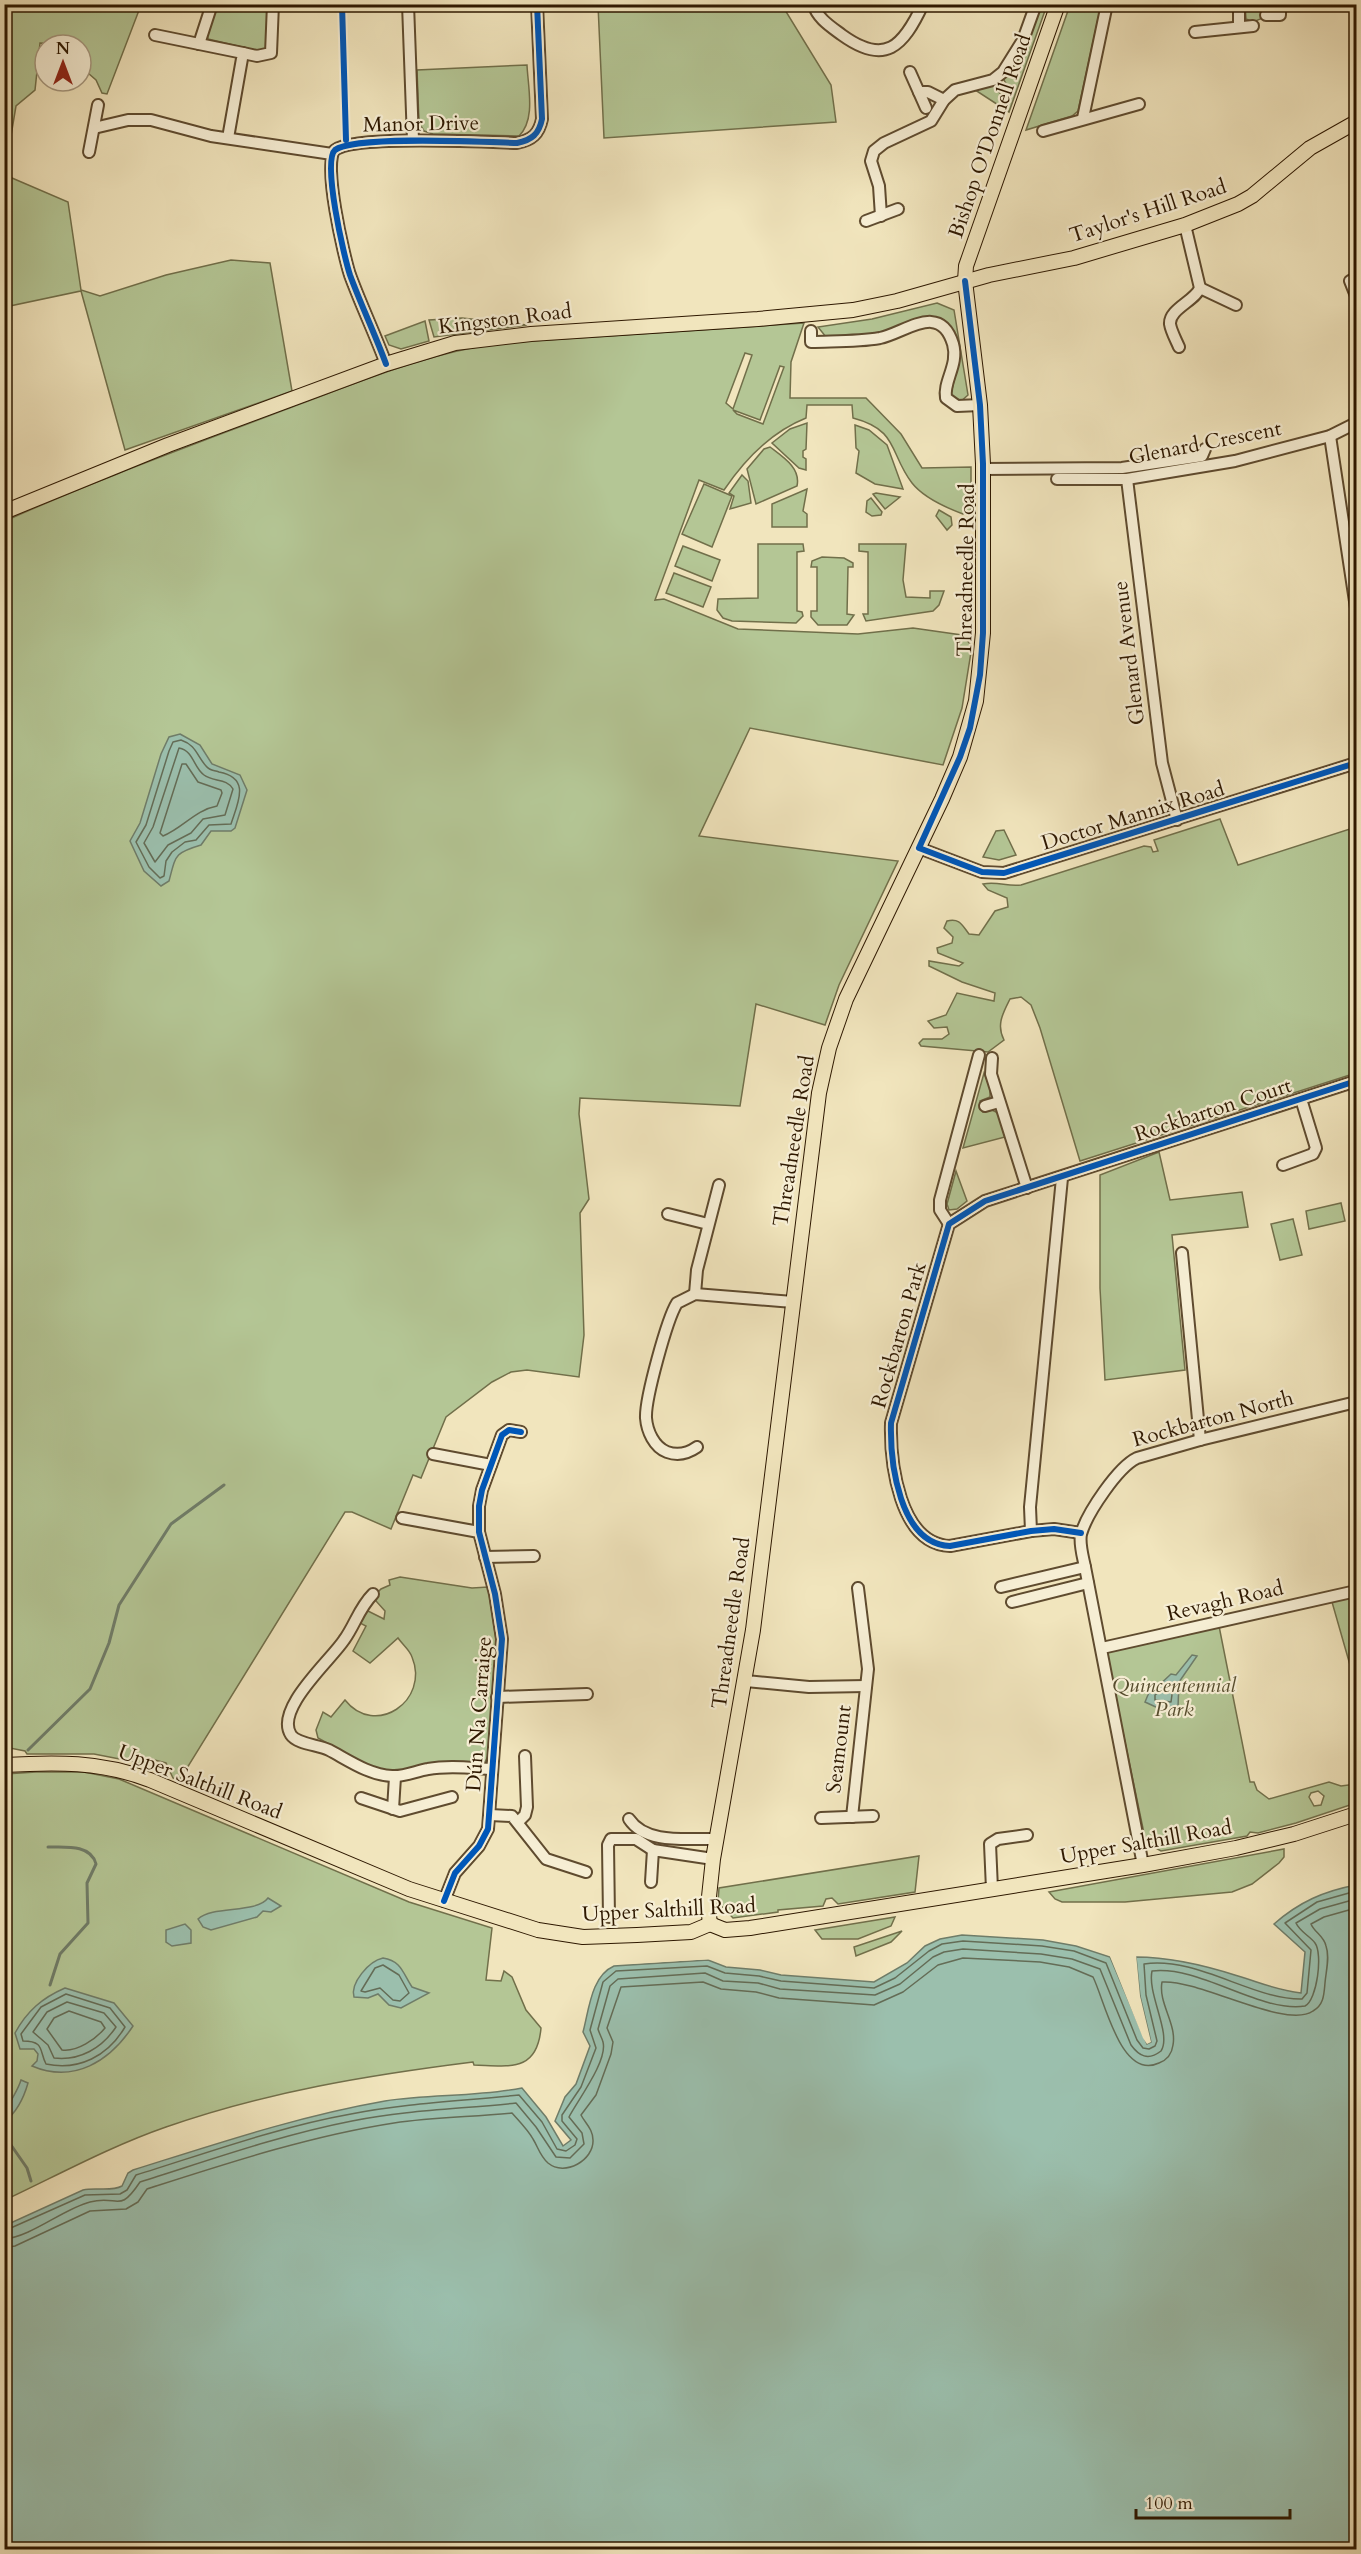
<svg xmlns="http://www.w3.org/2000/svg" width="1361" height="2554" viewBox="0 0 1361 2554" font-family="Cardo,serif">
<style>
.green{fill:#b4c695;stroke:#716f4a;stroke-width:1.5;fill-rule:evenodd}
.water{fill:#9bbfad;stroke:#6f7c68;stroke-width:1.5}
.pier{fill:#f1e5bd}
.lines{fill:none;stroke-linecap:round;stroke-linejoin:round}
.shore{stroke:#646c56;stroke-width:1.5}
.stream{stroke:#6f7c68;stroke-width:3}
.minor-casing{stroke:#5f4b2f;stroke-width:14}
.major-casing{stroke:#2e1800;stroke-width:16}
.minor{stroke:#f6eed4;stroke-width:10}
.major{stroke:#f1e5bd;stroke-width:14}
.cycleway-casing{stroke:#f6eed4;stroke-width:10}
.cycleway{stroke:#0057b8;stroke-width:6}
.labels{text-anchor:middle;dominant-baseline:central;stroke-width:4.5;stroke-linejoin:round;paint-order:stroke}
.street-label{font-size:21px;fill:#2e1800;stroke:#f6eed4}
.park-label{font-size:21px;font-style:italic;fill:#564c2d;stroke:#f6eed4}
</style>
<rect width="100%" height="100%" fill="#f1e5bd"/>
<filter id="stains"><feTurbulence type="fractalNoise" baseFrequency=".00333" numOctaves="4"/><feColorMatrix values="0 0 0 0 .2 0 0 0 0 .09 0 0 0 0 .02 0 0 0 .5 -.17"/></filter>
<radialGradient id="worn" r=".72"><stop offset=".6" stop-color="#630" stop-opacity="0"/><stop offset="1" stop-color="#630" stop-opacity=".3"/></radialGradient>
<g class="green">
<path d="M5 4 141 5 107 94 102 93 96 80 81 67V45L40 43 35 90 16 106 5 171Z"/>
<path d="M217 5H268L269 45 266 49 259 51 208 39 207 34Z"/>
<path d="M598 5H782L831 85 836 122 604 138Z"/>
<path d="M1040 5H1047L1009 112 972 88 995 85 1001 95 1009 89 1003 78 1019 59Z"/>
<path d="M1070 5H1101L1078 111 1072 116 1026 130Z"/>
<path d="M1245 5H1276L1275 13 1253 22 1246 19Z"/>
<path d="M527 65C528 88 536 119 519 136L433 134 424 131 419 123 417 70Z"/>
<path d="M5 175 68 202 81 290 100 296 166 275 231 260 270 263 292 391 125 450 81 291 5 307Z"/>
<path d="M937 303 954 310 968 395 960 402 950 397 957 369 953 334 923 318 880 334 826 337 818 327 872 319Z"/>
<path d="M462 318 527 325 434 337 429 320Z"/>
<path d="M425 321 429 341 401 349 389 345 385 336Z"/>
<path d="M804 323 791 362 790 398H866L901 434 922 468 971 467V510L963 514C947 508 923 497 912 483 889 453 899 430 853 418L852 405H807L806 418C771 432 745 459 724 490L699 480 655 600 664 599 738 629 858 634 913 628 962 635 972 646 962 708 943 765 750 728 699 836 898 861 839 985 825 1025 756 1004 740 1106 580 1098 579 1114 589 1199 580 1213 584 1335 579 1377 527 1370 511 1372 492 1382 446 1417 421 1478 413 1475 391 1529 352 1512H345L179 1781 173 1778 166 1763 147 1758 140 1763 94 1754H27L25 1751 10 1748 5 1755V521C96 480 190 446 284 410 355 384 425 353 501 343ZM745 353 752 355 733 409 726 403ZM780 366 784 367 763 424 737 414 733 410 760 420Z"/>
<path d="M807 423 806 449 803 451V457L806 459V470L799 468 772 443 790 429Z"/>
<path d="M855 425 869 430 887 445 903 489 875 484 856 473 859 451 856 448Z"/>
<path d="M770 447C783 457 801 468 797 486L756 504 747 469 764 449Z"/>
<path d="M742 475 748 481 751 503 730 509 734 496 729 493Z"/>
<path d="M704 484 732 496 712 547 682 534Z"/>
<path d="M807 489 803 511 807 514V527H772V504Z"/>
<path d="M876 493 900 497 885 509 873 494Z"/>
<path d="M871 498 882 512 881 515 872 516 866 512 867 501Z"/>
<path d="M939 510 951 517 952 525 947 530 936 516Z"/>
<path d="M758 544H803L804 551 797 552V611L802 612 803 616 796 623 732 621 723 618 717 610 718 599 758 598Z"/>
<path d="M859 544H906L903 580 906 597 930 598V591H944L939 605 933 611 866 621 863 614H868V552L859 551Z"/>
<path d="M683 546 720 560 712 581 675 566Z"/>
<path d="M822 557 844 558 853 563V567H848L847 614 854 615 847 625H818L811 617V611H817V567H811L812 561Z"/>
<path d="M674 573 711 587 703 607 666 593Z"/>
<path d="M1220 819 1238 865 1356 827V1073L1080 1161 1040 1028 1031 1005 1021 997 1010 999C1003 1013 996 1025 1004 1040L988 1052 921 1046 919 1043 923 1039H942L949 1034 947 1027 934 1028 928 1021 946 1015 957 993 994 1001 995 993 962 982 929 966V961L959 966 963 963 938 953 937 948 952 943 953 937 944 928 947 921C960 918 962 925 969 934L979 935 995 911 1008 907 1007 898 988 890 983 884C998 881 1007 887 1021 885L1144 846 1151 847 1153 852 1158 851 1154 840Z"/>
<path d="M1004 830 1016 855 999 860 983 857 996 831Z"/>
<path d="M984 1073 990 1088V1097L980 1101 983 1112 992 1110 998 1113 1005 1137 963 1148Z"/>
<path d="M1159 1152 1170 1200 1242 1192 1248 1227 1172 1235 1185 1370 1105 1380 1100 1288V1175Z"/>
<path d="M956 1171 967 1201 957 1209 949 1210 947 1204Z"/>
<path d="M1341 1203 1345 1221 1309 1229 1306 1211Z"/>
<path d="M1293 1219 1302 1255 1280 1260 1271 1224Z"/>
<path d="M400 1577 472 1588 488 1587 497 1646 488 1756 485 1762 479 1765H428L396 1771 382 1770 365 1764 318 1738 316 1730 323 1712 331 1717 345 1700C375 1738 430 1701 412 1657 410 1650 402 1644 398 1638L370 1663 353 1651 366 1626 358 1622 366 1610 384 1619 385 1611 376 1601 375 1595 381 1589 390 1585 389 1580Z"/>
<path d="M1356 1595V1686L1332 1602Z"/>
<path d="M1219 1626 1250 1782H1254L1257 1790 1269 1799 1329 1782 1341 1786 1356 1784V1803L1296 1823 1258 1833 1250 1832 1247 1836 1161 1851 1150 1845 1145 1838 1106 1651ZM1318 1791 1324 1796 1321 1805 1314 1806 1309 1797 1311 1793Z"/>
<path d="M36 1772H84L119 1779 409 1902 492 1928 486 1980 501 1981 504 1971 512 1977 526 2010 541 2028C537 2073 509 2066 474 2065L473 2062C369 2075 266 2092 166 2127 111 2146 58 2175 5 2200V1774Z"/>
<path d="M1284 1849V1857L1279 1863 1252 1884 1232 1892 1125 1902H1062L1055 1899 1049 1892Z"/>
<path d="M919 1856 915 1892 838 1904 832 1898 826 1899 823 1906 778 1910V1912L733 1918 718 1902 719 1888Z"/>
<path d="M895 1917 891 1926 858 1939H822L815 1930Z"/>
<path d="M902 1931 891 1942 856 1956 854 1947Z"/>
</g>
<g class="water">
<path d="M180 734 200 745 212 764 240 775 247 790 235 828 231 831H211L201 845C174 853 176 855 169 881L161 886 144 871 130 841 140 823 161 754 169 737Z"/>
<path d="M1192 1655 1197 1656 1179 1682 1178 1707 1158 1708 1145 1702 1150 1690 1156 1688 1171 1674 1176 1675Z"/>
<path d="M1356 1885V2549H5L4 2226 83 2190C96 2187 111 2192 122 2186L128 2173 133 2170C216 2144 299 2116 385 2101 431 2094 477 2097 522 2088L546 2117 563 2146 571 2140 555 2121 565 2097 576 2084 590 2046 583 2032C589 2010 591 1976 614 1966L708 1960 726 1967 760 1970 781 1975 874 1982 907 1963 925 1946 940 1939 962 1935 1043 1940 1076 1946 1110 1957 1147 2044 1151 2042 1140 1996 1136 1957C1171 1957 1204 1965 1238 1976 1261 1983 1276 1990 1301 1993L1305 1952 1274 1924C1299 1902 1324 1891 1356 1885Z"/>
<path d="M268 1898 281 1906 271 1912 263 1911 257 1917 211 1930 203 1927 198 1919C213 1905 256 1914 268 1898Z"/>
<path d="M185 1924 191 1930V1943L172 1946 166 1942V1930Z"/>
<path d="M383 1958C402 1961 403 1974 412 1987L429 1993 401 2008 389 2005 378 1994 368 1998 354 1997C350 1983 369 1961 383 1958Z"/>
<path d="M65 1988 114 2003 133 2026C110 2061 74 2084 32 2066L37 2061 38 2054 34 2049H20L15 2033C27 2011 42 1998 65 1988Z"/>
<path d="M21 2080 28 2083C24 2097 17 2112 5 2121 4 2107 17 2094 21 2080Z"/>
</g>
<g class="pier">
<path d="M1109 1954 1113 1956 1148 2040 1137 1996 1133 1957 1136 1954 1140 1996 1151 2042 1147 2044 1143 2038Z"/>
<path d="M708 1957 715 1959 627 1964V1961Z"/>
</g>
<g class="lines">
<g class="shore">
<path d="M181 740C196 745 197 756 206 766 210 771 213 770 219 772 251 778 238 802 231 824L209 825 196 840 185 842 172 852 166 861 164 876 160 878 149 867 136 842 146 825 169 751 173 742Z"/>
<path d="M179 748C194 751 193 767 204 775 213 782 227 778 233 789L225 815 203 819 191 833 168 845 155 862 144 843 153 827Z"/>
<path d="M182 764H186L198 782 221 790 222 793 217 806C195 810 183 828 163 836L160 833Z"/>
<path d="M1169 1685 1173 1687 1171 1702 1155 1700V1695Z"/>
<path d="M383 1965 399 1975 409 1993 400 2001 393 2000 380 1988 365 1992 361 1991 375 1968Z"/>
<path d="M66 1994 110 2008 125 2027C108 2056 79 2071 46 2064 39 2051 45 2041 23 2041L21 2034 41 2007Z"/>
<path d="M67 2002 104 2013 116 2027C102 2048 80 2061 54 2058L48 2045 33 2032 47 2012Z"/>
<path d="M69 2011 101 2022 105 2028C96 2039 77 2052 62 2050L47 2029 54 2018Z"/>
<path d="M4 2231 85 2195 120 2194 127 2190 136 2175C207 2153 278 2127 351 2114 407 2103 463 2101 519 2095L542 2122 557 2149 566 2151 575 2145 577 2139 562 2121V2115L581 2087 596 2048 590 2030 603 1982 616 1971 707 1966 725 1973 759 1976 781 1981 874 1988 895 1978 929 1951 942 1944 963 1941 1042 1946 1074 1951 1106 1963 1137 2040 1143 2048 1149 2049 1155 2046 1157 2041 1146 1995 1144 1964C1197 1956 1253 2000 1302 1999L1307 1993 1311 1950 1285 1923 1317 1902 1356 1891"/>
<path d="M4 2239C31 2237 63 2209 90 2202 119 2194 118 2215 140 2182 210 2160 280 2135 352 2121 407 2110 461 2109 516 2103L536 2127 556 2157 570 2158 584 2144 582 2133 569 2117C577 2101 608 2061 603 2042 602 2038 599 2033 598 2029L610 1986 618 1979 705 1973 723 1981 758 1983 780 1989 875 1995 900 1984 933 1957 944 1952 963 1949 1041 1954 1072 1959 1100 1969 1131 2045C1139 2056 1148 2061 1161 2051 1172 2034 1147 1994 1152 1971 1200 1965 1260 2013 1305 2006 1317 2000 1323 1954 1315 1943 1310 1936 1300 1932 1296 1923L1320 1909 1356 1899"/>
<path d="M4 2248 15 2246 90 2211 126 2209 138 2202 147 2189C228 2163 310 2136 394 2123 433 2117 473 2117 512 2113 519 2121 528 2130 533 2139 538 2147 540 2156 548 2163 565 2177 594 2160 593 2140 593 2129 585 2123 581 2115L596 2095 611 2054 613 2042 607 2028 621 1987 703 1982 721 1989 756 1992 779 1998 874 2005 903 1992 938 1965 963 1958 1040 1962 1069 1967 1093 1977C1105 2001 1121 2081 1159 2063 1167 2060 1172 2053 1173 2045 1177 2024 1158 2003 1162 1982 1199 1979 1286 2030 1313 2011 1324 2005 1324 1994 1325 1983 1326 1971 1330 1957 1326 1946 1324 1936 1314 1932 1311 1924L1324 1917 1356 1908"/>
</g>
<g class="stream">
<path d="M28 1750 90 1689 109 1643 119 1605 171 1524 224 1485"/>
<path d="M48 1847C65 1847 91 1844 96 1864L87 1883 88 1923 60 1954 50 1985"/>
<path d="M4 2135 27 2168 31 2181"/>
</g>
<g class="minor-casing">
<g id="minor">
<path d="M408 4 413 140"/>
<path d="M813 4C818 19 830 26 842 35 885 66 903 47 923 4"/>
<path d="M1266 15H1280V4"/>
<path d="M1239 27V4"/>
<path d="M1195 32 1253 26"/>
<path d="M155 35 243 53 228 138"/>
<path d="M199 44 212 4"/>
<path d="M243 53 257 56 271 53 273 4"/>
<path d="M910 72 926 108"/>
<path d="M919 92H928L944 100"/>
<path d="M1083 118 1107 4"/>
<path d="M94 128 128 120H151L211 136 332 154"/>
<path d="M1043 131 1139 104"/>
<path d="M89 152 98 105"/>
<path d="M881 216 879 186 871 161 874 151 884 143 931 121 944 100 955 90 993 80 1003 72 1023 40 1036 4"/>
<path d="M866 221 898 209"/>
<path d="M1356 278 1350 281 1356 296"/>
<path d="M1200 288 1236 305"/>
<path d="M811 331V342C833 341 857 342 880 338 905 333 940 301 953 344 959 365 943 381 946 398L957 406 980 405"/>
<path d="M1179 347C1176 340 1171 331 1170 324 1169 309 1195 301 1200 288L1185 225"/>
<path d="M386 364C375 334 361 305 350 275 344 257 322 161 335 150 355 135 487 142 517 143 532 140 539 134 542 119L537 4"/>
<path d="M1330 436 1356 608"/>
<path d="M983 469 1122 468 1202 456 1205 449"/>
<path d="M1057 479H1127L1235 461 1330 436 1356 423"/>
<path d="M1127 479 1162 763 1177 820"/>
<path d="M919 848 982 872 1004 873 1356 763"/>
<path d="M992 1058 991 1074 1027 1188"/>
<path d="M985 1106 999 1102"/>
<path d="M1283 1165 1313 1154 1316 1148 1301 1099"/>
<path d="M668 1214 708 1224"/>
<path d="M949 1224 940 1210V1200L979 1055"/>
<path d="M1182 1253 1200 1440"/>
<path d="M695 1294 697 1270 719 1185"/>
<path d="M697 1447C687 1454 678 1456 667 1452 654 1447 647 1431 646 1418 645 1399 667 1319 677 1303L695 1294 793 1302"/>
<path d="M433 1454 491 1465"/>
<path d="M402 1518 479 1532"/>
<path d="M1031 1531 1030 1507 1062 1178"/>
<path d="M1081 1533 1054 1529 1031 1531 950 1546C899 1544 890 1462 891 1423L949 1224 985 1201 1356 1081"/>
<path d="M485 1557 534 1556"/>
<path d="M1001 1587 1085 1567"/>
<path d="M373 1594C359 1608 355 1625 344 1640 331 1660 274 1709 291 1735 297 1744 319 1745 329 1750 348 1760 369 1775 392 1776 404 1777 416 1771 428 1769 449 1765 471 1768 492 1769"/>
<path d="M1012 1602 1088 1583"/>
<path d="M1102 1648 1356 1591"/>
<path d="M746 1681 809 1687 866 1686"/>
<path d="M497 1697 587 1694"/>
<path d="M361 1798 400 1811 452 1797"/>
<path d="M393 1809 395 1777"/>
<path d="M490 1815 512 1816 546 1859 586 1872"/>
<path d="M852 1817 868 1669 858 1588"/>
<path d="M821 1818 873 1816"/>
<path d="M629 1819C646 1845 689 1838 716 1839"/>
<path d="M518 1822 525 1815 527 1807 525 1756"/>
<path d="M1143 1865 1085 1567C1083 1557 1079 1544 1081 1534 1087 1513 1118 1467 1137 1458L1200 1440 1356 1402"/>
<path d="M651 1882 653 1850 713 1859"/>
<path d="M992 1889 990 1844 998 1839 1027 1835"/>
<path d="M444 1901 455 1873 479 1846 488 1829 502 1639 495 1594 479 1532V1506L482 1490 502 1435 509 1430 521 1432"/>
<path d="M609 1917 608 1845 611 1839H636L653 1850"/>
</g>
</g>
<g class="major-casing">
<g id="major">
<path d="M4 512 168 445 386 364 455 343 531 334 758 319 853 310 897 301 989 275 1074 258 1185 225 1238 204 1252 196 1310 148 1356 122"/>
<path d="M4 1765C55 1762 101 1761 150 1780L409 1889 538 1930 583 1937 637 1935 691 1932 710 1924"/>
<path d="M710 1924 708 1906 713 1859 753 1630 819 1093 829 1048 846 999 942 799 960 757 976 701 983 633V464L980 405 965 281 966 266 1058 4"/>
<path d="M710 1924 725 1930 750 1928 1143 1865 1236 1848 1294 1834 1356 1814"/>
</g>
</g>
<use href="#minor" class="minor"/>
<use href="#major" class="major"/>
<g class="cycleway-casing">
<g id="cycleway">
<path d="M342 4 346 140"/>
<path d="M965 281 980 405 983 464V633L980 675 970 728 960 757 919 848 982 872 1004 873 1356 763"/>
<path d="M386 364C375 334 361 305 350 275 344 257 322 161 335 150 355 135 487 142 517 143 532 140 539 134 542 119L537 4"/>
<path d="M1081 1533 1054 1529 1031 1531 950 1546C899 1544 890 1462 891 1423L949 1224 985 1201 1356 1081"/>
<path d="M444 1901 455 1873 479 1846 488 1829 502 1639 495 1594 479 1532V1506L482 1490 502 1435 509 1430 521 1432"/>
</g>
</g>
<use href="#cycleway" class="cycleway"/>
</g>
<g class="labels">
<g class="street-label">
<text transform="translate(421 124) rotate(-1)">Manor Drive</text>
<text transform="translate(990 136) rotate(-71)">Bishop O'Donnell Road</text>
<text transform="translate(1148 211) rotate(-18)">Taylor's Hill Road</text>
<text transform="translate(505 319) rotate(-7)">Kingston Road</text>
<text transform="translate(1205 443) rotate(-11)">Glenard Crescent</text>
<text transform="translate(966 570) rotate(-89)">Threadneedle Road</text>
<text transform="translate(1129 653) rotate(-97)">Glenard Avenue</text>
<text transform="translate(1133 816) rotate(-17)">Doctor Mannix Road</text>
<text transform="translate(1213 1110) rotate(-18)">Rockbarton Court</text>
<text transform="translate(794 1141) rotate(-81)">Threadneedle Road</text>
<text transform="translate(899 1335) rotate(-74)">Rockbarton Park</text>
<text transform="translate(1213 1419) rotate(-15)">Rockbarton North</text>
<text transform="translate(1225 1601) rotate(-13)">Revagh Road</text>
<text transform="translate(731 1623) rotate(-82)">Threadneedle Road</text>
<text transform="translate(479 1714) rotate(-86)">Dún Na Carraige</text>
<text transform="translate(839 1749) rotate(-83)">Seamount</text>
<text transform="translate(200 1782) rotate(21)">Upper Salthill Road</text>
<text transform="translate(1146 1842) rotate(-10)">Upper Salthill Road</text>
<text transform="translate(669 1910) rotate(-3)">Upper Salthill Road</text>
</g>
<g class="park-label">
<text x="1174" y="1685">Quincentennial<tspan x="1174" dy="24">Park</tspan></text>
</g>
</g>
<rect width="1361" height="2554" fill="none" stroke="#f1e5bd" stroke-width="24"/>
<rect x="6" y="6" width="1349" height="2542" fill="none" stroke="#2e1800" stroke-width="3"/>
<rect x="12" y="12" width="1337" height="2530" fill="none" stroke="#2e1800" stroke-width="1.5"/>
<g transform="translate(63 63)"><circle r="28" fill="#f6eed4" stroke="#a6987f" stroke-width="1.5"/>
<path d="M0-4.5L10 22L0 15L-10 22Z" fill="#8f2418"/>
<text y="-9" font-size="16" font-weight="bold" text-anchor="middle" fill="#2e1800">N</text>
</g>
<path d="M1136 2509v9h154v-9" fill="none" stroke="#2e1800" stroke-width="3"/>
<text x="1145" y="2509" font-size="18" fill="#2e1800" stroke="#f6eed4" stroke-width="4.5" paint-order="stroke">100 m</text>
<rect width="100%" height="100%" filter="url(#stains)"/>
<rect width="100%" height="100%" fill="url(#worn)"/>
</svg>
